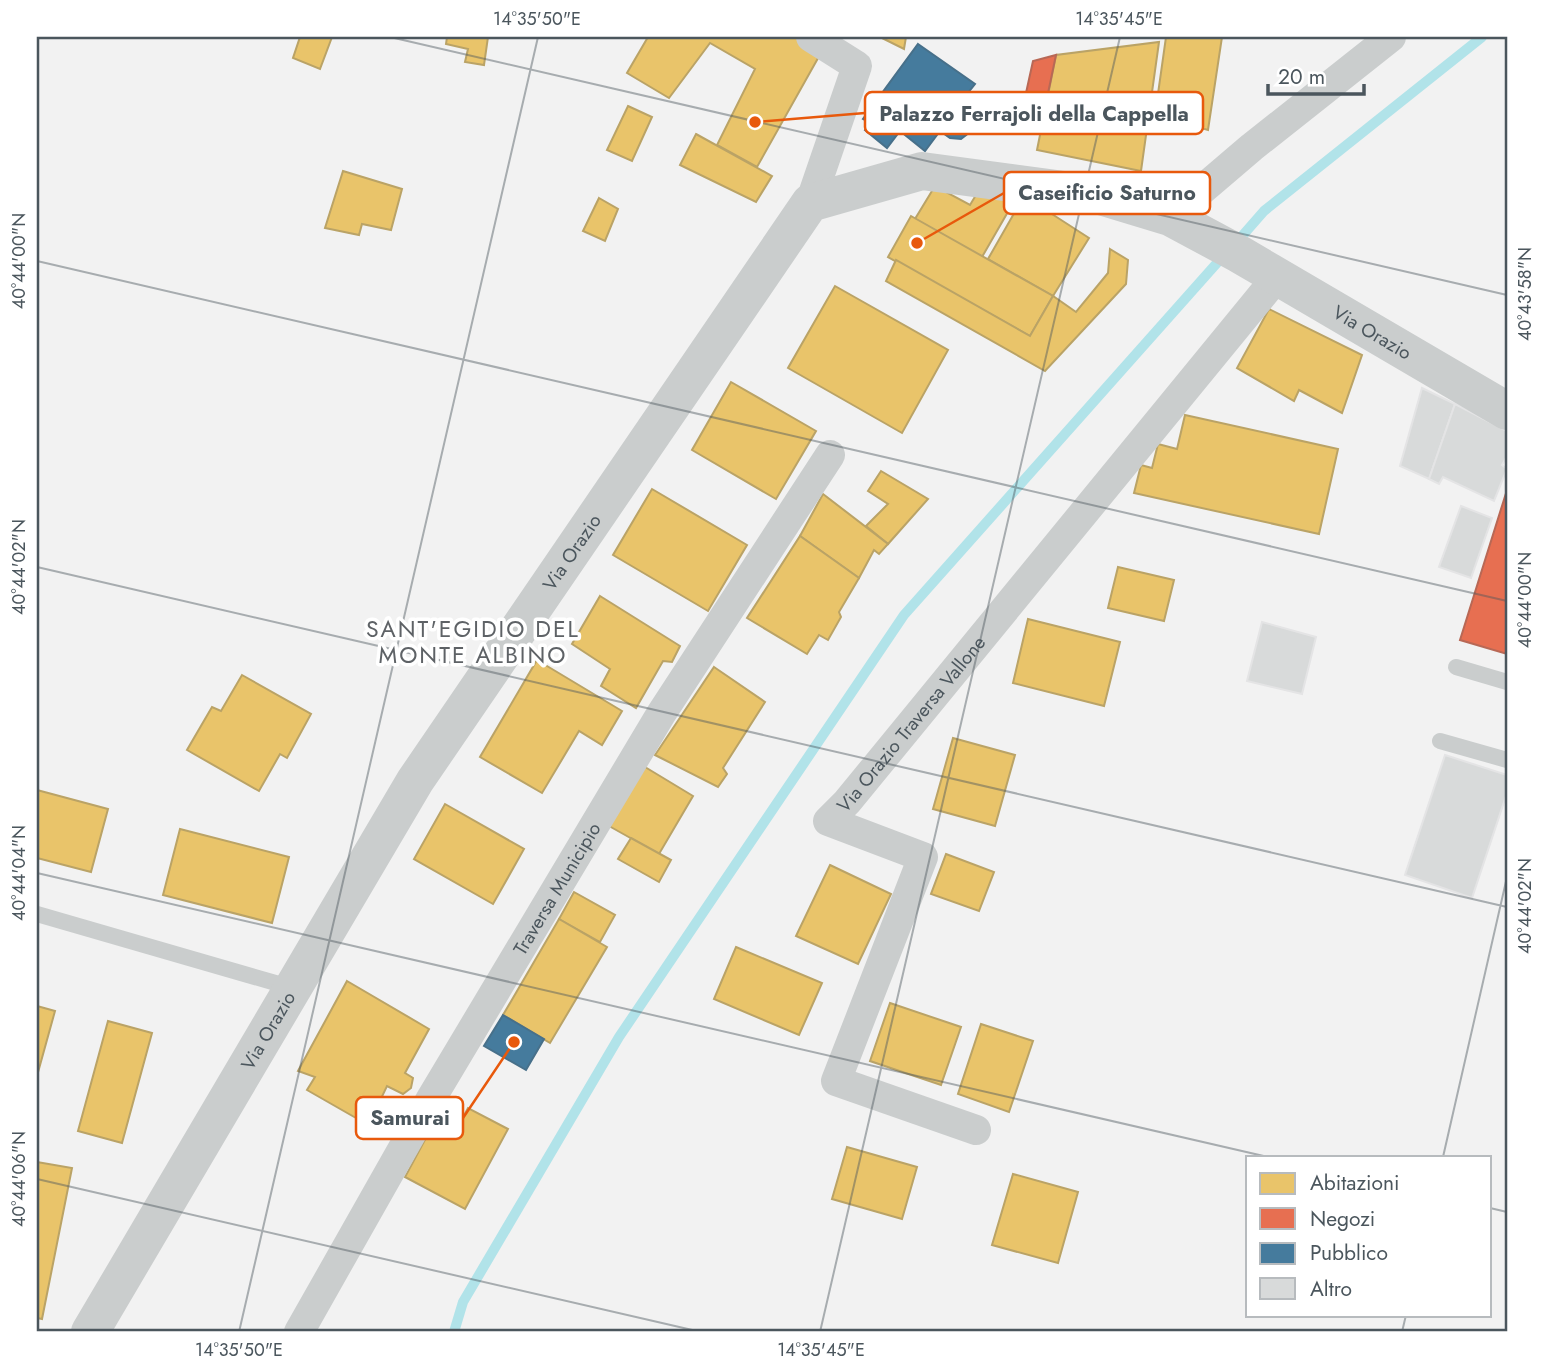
<svg xmlns="http://www.w3.org/2000/svg" width="1544" height="1369" viewBox="0 0 1544 1369" font-family="Jost,sans-serif">
<style>
.homes{fill:#e9c46a;stroke:#baa366;stroke-width:2}
.shops{fill:#e76f51;stroke:#b86855;stroke-width:2}
.public{fill:#457b9d;stroke:#47708a;stroke-width:2}
.lines{fill:none;stroke-linecap:round;stroke-linejoin:round}
.stream{stroke:#b1e3e9;stroke-width:10}
.building{fill:#d8dada;stroke:#e4e4e5;stroke-width:2}
.service{stroke:#cacdcd;stroke-width:16}
.minor{stroke:#cacdcd;stroke-width:30}
.tertiary{stroke:#cacdcd;stroke-width:38}
.ticks{fill:none;stroke:#4b565d;stroke-width:2;stroke-opacity:0.45}
.labels{text-anchor:middle;dominant-baseline:central;stroke-width:7;stroke-linejoin:round;paint-order:stroke}
.street-label{font-size:19px;fill:#4b565d;stroke:#fff}
.quarter-label{font-size:23px;letter-spacing:2px;fill:#5e6266;stroke:#fff}
.leader{fill:none;stroke:#e8590c;stroke-width:2.5}
.callout-dot{fill:#e8590c;stroke:#fff;stroke-width:2.5}
.callout{fill:#fff;stroke:#e8590c;stroke-width:2.5}
.callout-label{font-size:21px;text-anchor:middle;font-weight:bold;fill:#4b565d}
.neatline{fill:none;stroke:#4b565d;stroke-width:2.5}
.ticks-label{font-size:18px;text-anchor:middle;fill:#4b565d}
</style>
<rect width="100%" height="100%" fill="#f2f2f2"/>
<g class="homes">
<path d="M300 37H332L320 69 293 58Z"/>
<path d="M447 37H488L484 65 465 62 468 49 446 44Z"/>
<path d="M648 37H801L822 51 757 167 717 145 755 69 710 43 669 98 627 73Z"/>
<path d="M880 37H906L904 49Z"/>
<path d="M1166 37H1222L1208 130 1155 115Z"/>
<path d="M1159 42 1141 171 1037 150 1056 55Z"/>
<path d="M628 106 652 117 632 161 607 150Z"/>
<path d="M696 134 772 176 756 202 680 165Z"/>
<path d="M343 171 402 189 391 230 362 224 359 235 325 228Z"/>
<path d="M982 185 1013 203 982 257 915 219 935 186 970 205Z"/>
<path d="M1024 196 1089 238 1053 296 988 259Z"/>
<path d="M599 198 618 209 605 241 583 231Z"/>
<path d="M911 216 1053 296 1030 336 888 257Z"/>
<path d="M1110 249 1128 260 1126 284 1045 371 886 281 896 260 1030 336 1053 296 1076 312 1108 273Z"/>
<path d="M835 286 948 350 902 433 788 368Z"/>
<path d="M1269 309 1362 355 1342 413 1299 390 1294 401 1237 368Z"/>
<path d="M731 382 816 431 776 499 692 450Z"/>
<path d="M1185 415 1338 449 1319 534 1134 493 1141 465 1152 468 1158 444 1177 449Z"/>
<path d="M881 471 928 499 888 544 866 526 888 504 868 491Z"/>
<path d="M652 489 747 545 708 611 613 555Z"/>
<path d="M823 494 888 544 879 554 874 550 859 578 800 536Z"/>
<path d="M800 536 859 578 839 612 841 617 828 640 819 635 807 654 747 618Z"/>
<path d="M1118 567 1174 580 1164 621 1108 608Z"/>
<path d="M600 596 680 646 672 662 663 661 636 708 601 686 610 669 572 644Z"/>
<path d="M1028 619 1120 642 1104 706 1013 683Z"/>
<path d="M537 660 622 711 602 745 579 731 542 793 480 757Z"/>
<path d="M714 667 765 702 723 768 727 774 718 787 655 755Z"/>
<path d="M242 675 311 714 287 758 280 754 259 791 187 750 212 707 221 711Z"/>
<path d="M953 738 1015 755 995 826 933 809Z"/>
<path d="M645 767 693 796 659 854 609 826Z"/>
<path d="M37 790 108 809 91 872 37 858Z"/>
<path d="M445 804 524 849 493 904 414 859Z"/>
<path d="M180 829 289 857 272 923 163 895Z"/>
<path d="M631 838 671 860 659 882 618 859Z"/>
<path d="M946 854 994 872 979 911 931 894Z"/>
<path d="M830 865 891 894 858 964 796 936Z"/>
<path d="M574 892 615 915 600 942 559 919Z"/>
<path d="M559 919 607 947 550 1043 503 1015Z"/>
<path d="M736 947 822 983 799 1035 714 999Z"/>
<path d="M347 981 429 1029 405 1073 413 1078 411 1088 403 1094 387 1086 377 1107 366 1102 356 1118 307 1090 315 1077 298 1071Z"/>
<path d="M890 1003 961 1027 941 1085 870 1061Z"/>
<path d="M37 1006 55 1011 37 1076Z"/>
<path d="M108 1021 152 1033 122 1143 78 1131Z"/>
<path d="M981 1024 1033 1041 1009 1112 958 1094Z"/>
<path d="M442 1108 462 1119 468 1108 508 1129 465 1209 405 1177Z"/>
<path d="M847 1147 917 1167 902 1219 832 1199Z"/>
<path d="M37 1162 72 1168 42 1319 37 1318Z"/>
<path d="M1013 1174 1078 1192 1058 1263 992 1245Z"/>
</g>
<g class="shops">
<path d="M1056 55 1047 98 1026 93 1033 61Z"/>
<path d="M1507 490V654L1460 640Z"/>
</g>
<g class="public">
<path d="M918 44 975 84 964 98 974 109V129L961 139 950 138 940 131 925 151 900 131 887 148 865 130 870 123 863 119Z"/>
<path d="M503 1015 544 1039 526 1070 484 1046Z"/>
</g>
<g class="lines">
<g class="stream">
<path d="M1236 243 1264 211 1482 37"/>
<path d="M454 1332 463 1302 619 1037 904 615 1225 254"/>
</g>
</g>
<g class="building">
<path d="M1422 388 1455 404 1429 479 1400 466Z"/>
<path d="M1455 404 1507 431V456L1502 465 1507 469 1494 501 1443 477 1439 484 1429 479Z"/>
<path d="M1461 506 1492 518 1471 578 1439 567Z"/>
<path d="M1262 622 1316 637 1302 694 1247 681Z"/>
<path d="M1445 755 1507 775V793L1472 898 1405 875Z"/>
</g>
<g class="lines">
<g class="service">
<path d="M1456 667 1507 682"/>
<path d="M1440 741 1507 760"/>
<path d="M37 914 293 988"/>
</g>
<g class="minor">
<path d="M810 203 857 66 811 37"/>
<path d="M1170 217 1252 147 1391 37"/>
<path id="s1" d="M976 1130 836 1081 923 857 828 821 847 802 1277 277"/>
<path id="s2" d="M299 1332 432 1097 661 714 830 455"/>
</g>
<path class="tertiary" id="s3" d="M90 1332 415 781 810 203 922 171 1094 194 1170 217 1239 254 1507 411"/>
</g>
<path class="ticks" d="M390 37 1507 295M37 261 1507 601M37 567 1507 907M37 873 1268 1157M1443 1157 1507 877M37 1179 701 1332M1490 1208 1507 1212M239 1332 538 37M820 1332 1120 37M1402 1332 1406 1315"/>
<g class="labels">
<g class="street-label">
<text stroke="none"><textPath href="#s3" startOffset="1942">Via Orazio</textPath></text>
<text stroke="none"><textPath href="#s3" startOffset="917">Via Orazio</textPath></text>
<text stroke="none"><textPath href="#s1" startOffset="618">Via Orazio Traversa Vallone</textPath></text>
<text stroke="none"><textPath href="#s2" startOffset="513">Traversa Municipio</textPath></text>
<text stroke="none"><textPath href="#s3" startOffset="350">Via Orazio</textPath></text>
</g>
<g class="quarter-label">
<text x="473" y="629">SANT'EGIDIO DEL<tspan x="473" dy="26">MONTE ALBINO</tspan></text>
</g>
</g>
<path class="leader" d="M755 122L865 113M917 243L1004 193M514 1042L463 1118"/>
<g class="callout-dot">
<circle cx="755" cy="122" r="7"/>
<circle cx="917" cy="243" r="7"/>
<circle cx="514" cy="1042" r="7"/>
</g>
<g class="callout">
<rect x="865" y="92" width="338" height="42" rx="7"/>
<rect x="1004" y="172" width="206" height="42" rx="7"/>
<rect x="356" y="1097" width="107" height="42" rx="7"/>
</g>
<g class="callout-label">
<text x="1034" y="121">Palazzo Ferrajoli della Cappella</text>
<text x="1107" y="200">Caseificio Saturno</text>
<text x="410" y="1125">Samurai</text>
</g>
<rect width="1544" height="1369" fill="none" stroke="#ffffff" stroke-width="77"/>
<rect x="1246" y="1156" width="245" height="161" fill="#ffffff" stroke="#b7bbbe" stroke-width="2"/>
<rect x="1260" y="1173" width="35" height="21" fill="#e9c46a" stroke="#b7bbbe" stroke-width="2"/>
<text x="1310" y="1190" font-size="21" fill="#4b565d">Abitazioni</text>
<rect x="1260" y="1208" width="35" height="21" fill="#e76f51" stroke="#b7bbbe" stroke-width="2"/>
<text x="1310" y="1226" font-size="21" fill="#4b565d">Negozi</text>
<rect x="1260" y="1243" width="35" height="21" fill="#457b9d" stroke="#b7bbbe" stroke-width="2"/>
<text x="1310" y="1260" font-size="21" fill="#4b565d">Pubblico</text>
<rect x="1260" y="1278" width="35" height="21" fill="#d8dada" stroke="#b7bbbe" stroke-width="2"/>
<text x="1310" y="1296" font-size="21" fill="#4b565d">Altro</text>
<path d="M1268 84v10h96v-10" fill="none" stroke="#4b565d" stroke-width="3.5"/>
<text x="1278" y="84" font-size="21" fill="#4b565d" stroke="#ffffff" stroke-width="5" paint-order="stroke">20 m</text>
<rect x="38" y="38" width="1468" height="1292" class="neatline"/>
<g class="ticks-label">
<text x="537" y="25">14°35'50"E</text>
<text x="1119" y="25">14°35'45"E</text>
<text transform="translate(19 261) rotate(-90)" y="6">40°44'00"N</text>
<text transform="translate(1525 294) rotate(-90)" y="6">40°43'58"N</text>
<text transform="translate(19 567) rotate(-90)" y="6">40°44'02"N</text>
<text transform="translate(1525 600) rotate(-90)" y="6">40°44'00"N</text>
<text transform="translate(19 873) rotate(-90)" y="6">40°44'04"N</text>
<text transform="translate(1525 906) rotate(-90)" y="6">40°44'02"N</text>
<text transform="translate(19 1179) rotate(-90)" y="6">40°44'06"N</text>
<text x="239" y="1356">14°35'50"E</text>
<text x="821" y="1356">14°35'45"E</text>
</g>
</svg>
